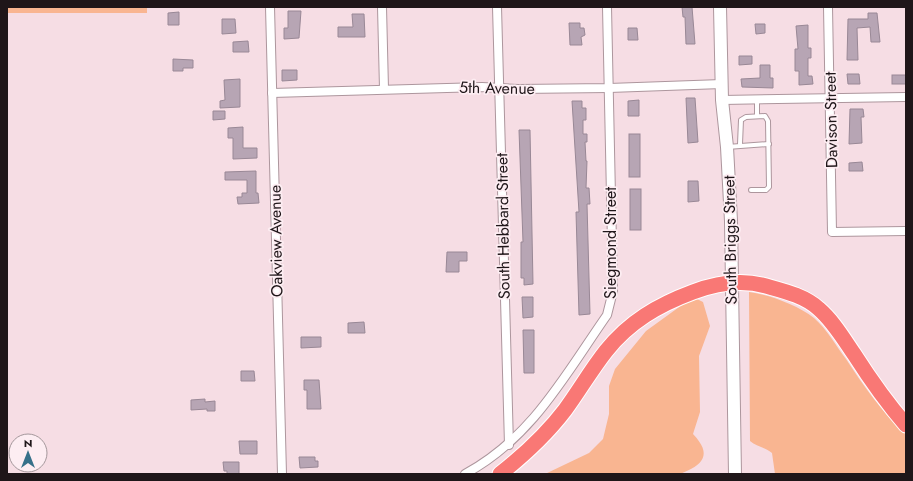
<svg xmlns="http://www.w3.org/2000/svg" width="913" height="481" viewBox="0 0 913 481" font-family="Jost,sans-serif">
<style>
.green{fill:#f9b591}
.building{fill:#b7a5b4;stroke:#998896}
.lines{fill:none;stroke-linecap:round;stroke-linejoin:round}
.lane-casing{stroke:#ad969d;stroke-width:6}
.street-casing{stroke:#ad969d;stroke-width:10}
.secondary-casing{stroke:#ad969d;stroke-width:14}
.highway-casing{stroke:#fff;stroke-width:17}
.lane{stroke:#fff;stroke-width:4}
.street{stroke:#fff;stroke-width:8}
.secondary{stroke:#fff;stroke-width:12}
.highway{stroke:#f97875;stroke-width:15}
.labels{text-anchor:middle;dominant-baseline:central;stroke-width:3.5;stroke-linejoin:round;paint-order:stroke}
.street-label{font-size:16px;fill:#1f1619;stroke:#fdedf2}
</style>
<rect width="100%" height="100%" fill="#f6dde4"/>
<g class="green">
<rect x="7" y="7" width="140" height="6"/>
<path d="M749 292C770 295 797 305 814 318 827 329 836 346 846 359 863 385 882 413 906 433V474H775L772 453C765 447 757 447 750 441Z"/>
<path d="M693 297 703 302 710 326 699 356 700 412 693 434C713 455 703 465 680 474H545L589 453 603 439 609 414V386L615 369 646 331Z"/>
</g>
<g class="building">
<path d="M682 7H692L695 44H686L685 17H683Z"/>
<path d="M288 11H301L299 38 284 39V28H288Z"/>
<path d="M179 12V25H168V13Z"/>
<path d="M868 13H877L880 42H871L870 27 857 28 858 60H847L848 19H868Z"/>
<path d="M352 14H364L365 37H338V27H353Z"/>
<path d="M222 19H235L236 33 222 34Z"/>
<path d="M569 23H580V28H584L585 35 581 37 582 45H570Z"/>
<path d="M755 24H765V33L756 34Z"/>
<path d="M808 25V48H811V58H808V76H812L813 84 799 85V71H795V49H798L796 26Z"/>
<path d="M628 28H637L638 40H628Z"/>
<path d="M248 41 249 52H233V42Z"/>
<path d="M739 56H752V64L739 65Z"/>
<path d="M173 59 193 60V68H183V71H173Z"/>
<path d="M760 65H770V78H773V88L742 87 741 79 760 78Z"/>
<path d="M282 70H297V80L282 81Z"/>
<path d="M847 74H859L860 84H848Z"/>
<rect x="892" y="75" width="14" height="9"/>
<path d="M240 79V107L220 108V101L225 100 224 80Z"/>
<path d="M686 98H695L698 142 688 143Z"/>
<path d="M639 100V116H628V101Z"/>
<path d="M572 101H582V108H586V120H583V134H587V142H585L586 161H587L586 188H589L590 204H587L590 314 579 315 576 212H579Z"/>
<path d="M850 109H863L864 117H861L862 143 849 144Z"/>
<path d="M213 111H225V119L213 120Z"/>
<path d="M243 127V148H257V158L233 159V138H228V128Z"/>
<path d="M519 130H530L533 284 524 285V278H521V242H523Z"/>
<rect x="629" y="134" width="11" height="43"/>
<path d="M862 162 863 171H849V163Z"/>
<path d="M256 171V193H258L259 203 238 204 237 197H242V193H247V180H225V172Z"/>
<path d="M688 181H698L699 201 688 202Z"/>
<rect x="630" y="189" width="11" height="41"/>
<path d="M447 252H467V261H459V272H446Z"/>
<path d="M522 297H533V317L523 318Z"/>
<path d="M364 322 365 333H348V323Z"/>
<path d="M523 330H534V373H524Z"/>
<path d="M301 337H321V347L301 348Z"/>
<path d="M241 371H254L255 381H241Z"/>
<path d="M304 380H319L321 409H307V390H304Z"/>
<path d="M205 399V402L215 401V411H207V409L191 410V400Z"/>
<path d="M239 441H257V454H240Z"/>
<path d="M299 457H315V461H318V467L300 468Z"/>
<path d="M223 462H239V474H227V471H224Z"/>
</g>
<g class="lines">
<g class="lane-casing">
<g id="lane">
<path d="M757 116V100"/>
<path d="M740 144 741 120 746 117 765 116 768 121 769 187 766 190H751"/>
<path d="M727 147 769 144"/>
</g>
</g>
<g class="street-casing">
<g id="street">
<path d="M270 7 282 474"/>
<path d="M382 7 384 89"/>
<path d="M497 7 509 445"/>
<path d="M828 7 832 232 906 231"/>
<path d="M272 93 482 87 518 89 609 88 722 84"/>
<path d="M722 100 906 97"/>
<path d="M465 474C532 438 565 375 607 315L613 291 607 7"/>
</g>
</g>
<g class="secondary-casing">
<path id="secondary" d="M720 7 722 100 727 147 731 221 735 474"/>
</g>
<g class="highway-casing">
<path id="highway" d="M500 474C524 455 546 435 565 410 579 391 591 370 606 351 629 322 658 305 693 292 717 283 741 279 766 286 784 291 805 296 819 309 833 321 843 338 854 354 870 379 886 402 906 425"/>
</g>
<use href="#lane" class="lane"/>
<use href="#street" class="street"/>
<use href="#secondary" class="secondary"/>
<use href="#highway" class="highway"/>
</g>
<g class="labels">
<g class="street-label">
<text transform="translate(497 88) rotate(1)">5th Avenue</text>
<text transform="translate(831 120) rotate(-91)">Davison Street</text>
<text transform="translate(503 226) rotate(-91)">South Hebbard Street</text>
<text transform="translate(730 240) rotate(-91)">South Briggs Street</text>
<text transform="translate(276 241) rotate(-91)">Oakview Avenue</text>
<text transform="translate(610 243) rotate(-90)">Siegmond Street</text>
</g>
</g>
<rect width="913" height="481" fill="none" stroke="#1f1619" stroke-width="16"/>
<g transform="translate(28 453)"><circle r="19" fill="#fdedf2" stroke="#a4979b"/>
<path d="M0-3L7 15L0 10L-7 15Z" fill="#37718a"/>
<text y="-6" font-size="11" font-weight="bold" text-anchor="middle" fill="#1f1619">N</text>
</g>
</svg>
